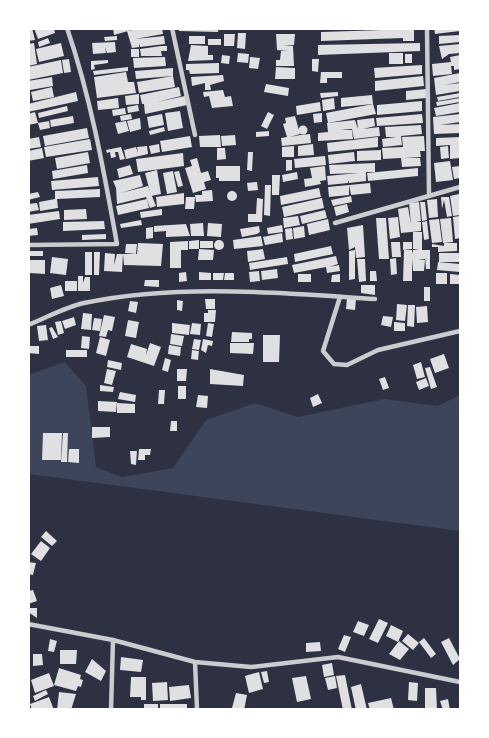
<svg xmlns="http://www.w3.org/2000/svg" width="489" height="738" viewBox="0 0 489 738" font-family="'Work Sans',sans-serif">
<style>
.green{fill:#3c4559}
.building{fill:#e0e0e3}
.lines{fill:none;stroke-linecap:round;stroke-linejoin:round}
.minor{stroke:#caccd0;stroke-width:4.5}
</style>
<rect width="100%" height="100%" fill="#2d3142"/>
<path class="green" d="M65 362 86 386 96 467 122 477 173 468 206 420 255 403 298 417 384 399 437 406 460 395V531L29 474 28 375Z"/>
<g class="building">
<path d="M28 28H32L35 40 28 41Z"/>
<path d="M34 28H54L55 33 38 39Z"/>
<path d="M113 28H135V29L114 35Z"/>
<path d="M145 28H162L163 34 135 39 164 36 165 44 140 47 139 43V47L132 48 127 31Z"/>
<path d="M179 28H218V32L179 31Z"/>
<path d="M434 28H460V31L435 34Z"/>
<path d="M414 29V41H403V38L321 41V32Z"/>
<path d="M238 33H246L245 49 237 48Z"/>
<path d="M224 34H235L234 46H224Z"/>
<path d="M276 34H295L294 45 284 46H293L294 66H276V60H280L281 51H288L277 50Z"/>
<path d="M460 35V42L439 44V36Z"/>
<path d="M117 36V40L105 41 104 37Z"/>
<rect x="189" y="36" width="16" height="8"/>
<path d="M48 38 50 43 39 47 38 42Z"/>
<rect x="208" y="39" width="13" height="6"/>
<path d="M115 42 116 52 107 53 105 47 106 53 93 54 92 43Z"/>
<path d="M34 43 37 64 28 66V44Z"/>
<path d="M61 43 64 56 39 62 36 49Z"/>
<path d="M420 43V51L318 55V45Z"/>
<path d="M460 44V53L449 54 442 59 439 46Z"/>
<path d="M191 45 208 46V55H213V60L188 61Z"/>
<path d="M161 46H167V51H161L162 56H141L140 49Z"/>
<rect x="131" y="49" width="8" height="8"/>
<path d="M238 53 249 54 248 63 237 62Z"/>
<rect x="389" y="53" width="14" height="11"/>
<rect x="405" y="54" width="7" height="9"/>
<path d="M222 55 230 56 229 64 221 63Z"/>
<path d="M460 55V69L454 70V66H451L452 74 433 76 432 64 451 62 450 57Z"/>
<path d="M165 57 166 66 134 68 133 58Z"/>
<path d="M250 57 260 58 258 69 249 68Z"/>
<path d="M69 59 71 72 64 73 62 60Z"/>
<path d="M312 59H319L318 72 312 71Z"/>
<path d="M61 60 63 73 28 80V67Z"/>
<path d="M108 60V63L94 65 95 69 91 70V61Z"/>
<path d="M219 63V73L190 74 189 70H186V64Z"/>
<path d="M422 65V74L375 78 374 68Z"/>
<path d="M128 67V71L94 75 93 71Z"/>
<path d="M276 67 295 68V79H275Z"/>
<path d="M173 68V76L136 79 135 71Z"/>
<path d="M126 72 128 82H134L136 93 97 98 94 77Z"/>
<path d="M321 72H342V78H327V83H320Z"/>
<path d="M460 73V82L445 85 460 83V91L436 95 434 78Z"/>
<path d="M223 75 224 81 210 85 211 90H205V83L192 86 191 77Z"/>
<path d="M173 76 175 87 139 93 137 82Z"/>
<path d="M423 76 424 86 375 91V81Z"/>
<path d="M52 77 53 86 30 90 28 81Z"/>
<path d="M266 84 289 88 288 96 264 92Z"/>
<path d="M52 87 54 97 33 101 31 92Z"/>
<path d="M179 87 181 96 157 102 185 96 187 105 145 114 144 104H142L140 95Z"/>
<path d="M426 89V98L406 100V91Z"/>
<path d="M223 90 225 97 231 96 233 106 212 108 209 96 204 97 203 92Z"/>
<path d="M76 92 78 101 28 112V104Z"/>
<path d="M338 92V96L321 98 320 93Z"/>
<path d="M460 93V97L438 101 437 97Z"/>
<path d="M139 94V104L126 105 125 96Z"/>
<path d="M372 95 373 104 341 107V98Z"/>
<path d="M118 98 119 108 98 110 97 101Z"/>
<path d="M334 98 335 109 323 111 322 100Z"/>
<path d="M460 98V102L437 106 436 102Z"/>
<path d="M422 101V111L377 115V105Z"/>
<path d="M320 102 321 111 297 115 296 106Z"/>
<path d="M460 103V112L436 116 434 108Z"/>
<path d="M373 104 376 114 328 123 326 113Z"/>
<path d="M138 105 139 111 128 113 127 107Z"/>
<path d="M67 106 68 111 39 118 38 113Z"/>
<path d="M125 108 126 114 113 116 112 110Z"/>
<path d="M180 111 183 128 168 131 165 113Z"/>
<path d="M35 112 38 123 28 125V114Z"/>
<path d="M268 112 274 115 267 129 261 126Z"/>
<path d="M322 113V122L314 123 313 114Z"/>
<path d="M131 114 132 119 121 121 120 116Z"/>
<path d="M162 114 164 125 149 128 147 117Z"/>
<path d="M422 114 423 123 377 126 376 118Z"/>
<path d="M460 114V122L440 125 460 124V133L434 134 433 117Z"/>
<path d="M73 116 74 123 51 127 50 120Z"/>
<path d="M295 116 300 134 290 137 300 135 301 138 300 135 310 134 311 143 282 146 281 138 287 137 283 124 286 123 285 118Z"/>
<path d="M140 118 141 129 130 132 127 121Z"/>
<path d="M374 118 375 126 363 129 379 127 380 136 354 139 352 129 340 130H352L353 139 318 141V133L328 132 327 123 355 120 358 129 357 120Z"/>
<path d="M49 121 50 128 40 130 38 123Z"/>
<path d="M126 121 129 131 118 134 115 123Z"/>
<path d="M421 125 422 134 401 136 402 145 383 147 382 139 396 137H386L385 127Z"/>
<circle cx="303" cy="130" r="4.5"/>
<path d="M164 127 165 131 150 135 149 131Z"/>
<path d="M87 128 89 138 45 146 43 136Z"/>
<path d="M269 131V136L256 137V132Z"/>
<path d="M220 135 221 147H200L199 136Z"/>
<path d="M235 135 236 145 222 146 221 136Z"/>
<path d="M190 136 192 147 162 152 160 141Z"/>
<path d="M424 136 425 151H420L421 157 404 158H420L421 166 402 167 401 158 383 159 382 148 403 147 402 137Z"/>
<path d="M39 137 41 147 28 149V139Z"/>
<path d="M378 137V147L328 152 327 143Z"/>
<path d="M460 137V158L450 159V145L436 146V138Z"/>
<path d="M90 139 92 150 46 157 44 147Z"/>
<path d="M159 144 160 152 151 154 149 146Z"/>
<path d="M313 144 314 155 298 156V146Z"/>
<path d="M147 146 148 154 126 159 124 150 136 147 138 153 137 147Z"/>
<path d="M294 146V157H282V147Z"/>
<path d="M448 146 449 158 441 159 440 147Z"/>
<path d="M121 147 125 159 120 160 118 152H115L116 157 111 158 110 152 107 153 106 150Z"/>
<path d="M42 148 44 158 28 161V151Z"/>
<path d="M217 148H225L226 159 217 160Z"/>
<path d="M381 150V160L357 161V151Z"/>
<path d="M88 152 90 163 57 169 55 158Z"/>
<path d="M248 152H253L252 171 247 170Z"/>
<path d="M354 152 355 161 329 164 328 155Z"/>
<path d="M183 153 184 166 138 172 136 159Z"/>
<path d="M325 156 326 165 295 168 294 159Z"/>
<path d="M197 158 201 173 208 171 211 180 204 182 206 189 193 193 185 168 192 166 190 160Z"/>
<path d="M286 160H292V170L286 171Z"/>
<path d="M450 161 453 180 436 182 434 163Z"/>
<path d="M375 163V172H366V181L349 183 348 180V183L328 185 327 176 358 173 330 174 329 165Z"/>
<path d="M87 165 88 173 53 179 52 171Z"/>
<path d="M130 165 133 174 119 178 117 169Z"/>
<path d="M216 166H240V181H219V178H216Z"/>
<path d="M325 166 326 180 320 181 321 184 305 187 304 179 312 178 310 168Z"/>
<path d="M460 166V178L454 179 452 167Z"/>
<path d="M418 168V176L368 181 367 173Z"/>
<path d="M157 170 161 194 151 196 145 173Z"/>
<path d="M173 171 177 192 167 194 163 173Z"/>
<path d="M179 171 183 186 178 187 174 172Z"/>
<path d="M297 172 298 179 283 182 282 175Z"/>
<path d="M140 175 143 186 121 193 148 186 156 206 150 208 146 197 117 204 116 188 113 181Z"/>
<path d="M272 175H280L279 195H272Z"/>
<path d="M98 177 99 186 52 190 51 181Z"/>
<path d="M257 182 258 190 248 191 247 183Z"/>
<path d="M370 183 371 193 351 195 349 185Z"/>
<path d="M265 185H271L270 216 264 215Z"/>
<path d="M349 185V195L329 197 328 187Z"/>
<path d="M319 188 321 197 281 205 280 196Z"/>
<path d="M100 189V197L57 199 58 208 40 211 39 202 55 199V191Z"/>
<path d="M212 190 213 201 196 202 195 195H202V191Z"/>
<circle cx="232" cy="196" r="5"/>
<path d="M38 192 40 197 28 200V194Z"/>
<path d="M184 193V204L157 207 156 197Z"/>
<path d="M459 194 460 215 453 216 450 196Z"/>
<path d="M351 196 352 202 333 206 331 200Z"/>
<path d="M186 197H195L194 209H185Z"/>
<path d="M441 197H449L452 216 447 217 444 200 442 209Z"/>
<path d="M257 198 263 199 262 222H248V214H256Z"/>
<path d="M322 198 324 208 284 217 282 207Z"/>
<path d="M147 199 149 208 118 215 116 206Z"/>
<path d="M437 199 438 217 429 218 427 200Z"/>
<path d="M419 202 421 221 416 222H421V231L401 233 398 209 408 207 411 224 409 203Z"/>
<path d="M420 202H425L427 220 422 221Z"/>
<path d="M37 203 39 210 28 212V204Z"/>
<path d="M347 204 349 212 336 216 334 207Z"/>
<path d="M86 209 87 219 64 220V210Z"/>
<path d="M162 209V215L141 218 140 212Z"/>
<path d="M325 210 327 218 302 224 300 216Z"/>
<path d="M59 211 60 219 28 224V215Z"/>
<path d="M298 216 300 225 284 228 283 218Z"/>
<path d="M460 216V238L455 239 453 217Z"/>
<path d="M398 217 400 237 390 239 388 218Z"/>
<path d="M376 218H386L389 259H379Z"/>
<path d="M451 218 453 242 443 243 440 219Z"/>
<path d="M328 219 330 230 309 235 307 224Z"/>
<path d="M439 219 442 242 432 243 429 220Z"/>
<path d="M141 220 142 225 121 228 120 224Z"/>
<path d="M104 221 105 229 63 231V222Z"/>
<path d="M427 221 429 239 424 240 422 222Z"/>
<path d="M203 223 204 236H191L190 224Z"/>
<path d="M208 223 222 224 221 237 207 236Z"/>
<path d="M186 224 190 236 166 237V231L154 232V226Z"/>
<path d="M282 225 283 232 268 234 267 228Z"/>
<path d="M363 225 365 257 356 258 355 247 349 250 347 228Z"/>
<path d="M259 226 260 232 257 234 242 237 240 229Z"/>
<path d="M304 226 305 237 294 239 293 228Z"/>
<path d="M153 227V238L146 239V228Z"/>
<path d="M37 228 38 235 28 236V229Z"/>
<path d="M292 228 293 239 286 240 285 229Z"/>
<path d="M413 232H422V250H430V269H426L425 257V259H418L425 260 424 271H413L412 259V281H403L404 250H412V254L413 250H419L413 249Z"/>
<path d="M282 233 283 242 265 245 263 237Z"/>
<path d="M106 234V239L82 240V235Z"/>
<path d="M261 236 263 246 234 249 233 240Z"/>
<path d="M199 240V249H189V241Z"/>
<circle cx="219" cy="245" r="5"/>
<path d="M188 241V250H181V268H170V242Z"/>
<rect x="200" y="241" width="13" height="7"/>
<path d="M391 242H400L401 257H392Z"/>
<path d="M403 242H412V249L403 250Z"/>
<path d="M138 243 163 244 161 266 124 265 123 254H137Z"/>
<path d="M444 243H457V251L438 252V247H432V244L444 246Z"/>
<path d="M126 244H137L136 254 125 253Z"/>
<path d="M331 246 333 254 295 262 294 254Z"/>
<path d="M199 249 214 250 213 260H198Z"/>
<path d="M263 249 265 259 248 262 247 251Z"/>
<path d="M355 250V279L349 280V251Z"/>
<rect x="30" y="251" width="13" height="5"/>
<rect x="85" y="252" width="7" height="23"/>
<path d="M94 252H100L99 275H94Z"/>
<path d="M105 253 115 254 114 265 117 254H123L122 272 104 271Z"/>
<rect x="439" y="253" width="21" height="9"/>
<path d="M336 256 338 264 329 267 339 265 340 271 327 273 326 267 294 273 292 265Z"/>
<path d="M52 257 68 259 66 275 50 273Z"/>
<path d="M287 257 288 264 250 270 249 263Z"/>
<path d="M396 258 397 274 391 275 390 259Z"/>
<path d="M357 259H365L366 281 359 282Z"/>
<path d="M30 260H45V274L30 273Z"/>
<path d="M438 262 460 264V272L437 270Z"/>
<path d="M277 269 278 278 262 280 261 271Z"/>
<path d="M259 271 260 281 250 282 249 272Z"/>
<path d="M370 271H376L377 281H370Z"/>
<path d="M186 272 187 281 179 282V273Z"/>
<path d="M199 272 211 273V280H199Z"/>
<path d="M213 273H224L223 280H213Z"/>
<path d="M225 273H234V280H224Z"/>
<rect x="436" y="273" width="11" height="11"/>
<rect x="298" y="274" width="13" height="8"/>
<path d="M340 274V282H331L332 275Z"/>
<path d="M450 274 460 275V284H450Z"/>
<path d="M78 276H83V283L85 277H90V291H78Z"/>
<path d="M145 280H159V287L144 286Z"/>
<rect x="65" y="281" width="12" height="10"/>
<path d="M61 285 64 296 52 299 50 288Z"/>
<path d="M361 285H375V295L361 293Z"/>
<rect x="424" y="287" width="6" height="14"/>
<path d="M347 298 356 299 355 310 346 309Z"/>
<path d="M205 299H215V309H206Z"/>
<path d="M177 300 183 301 182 311 177 310Z"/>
<path d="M130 301 138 302 136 313 128 311Z"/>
<path d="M397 304 407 305 405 321 396 320Z"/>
<path d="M408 305H415L414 327 407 326Z"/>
<path d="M427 306 428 322 417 323 416 307Z"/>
<path d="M208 310H216L215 322H204V313H208Z"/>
<path d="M83 313 92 314 91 330 81 329Z"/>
<path d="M104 315 115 317 112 331 108 330 106 337 99 336Z"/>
<path d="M383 316 393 317 391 327 381 325Z"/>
<path d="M74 317 76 325 65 329 62 321Z"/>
<path d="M94 318 102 319 100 331 92 330Z"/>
<path d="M128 320 139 322 136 338 125 336Z"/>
<path d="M61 321 64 333 58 335 55 322Z"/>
<path d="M394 322 405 323V331H394Z"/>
<path d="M172 323 190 325 189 335 172 333Z"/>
<path d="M192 323 201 324 200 335 190 334Z"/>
<path d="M208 323 214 324 212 337 206 336Z"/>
<path d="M46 325 48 340 39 341 37 326Z"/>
<path d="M52 327 58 337 53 339 49 328Z"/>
<path d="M232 332 252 333V339H249V342H231Z"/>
<path d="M171 334 184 336 182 346 170 344Z"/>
<path d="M263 335H280L279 362H263Z"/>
<path d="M82 336 90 337 89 349 81 348Z"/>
<path d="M100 337 110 340 106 356 96 353Z"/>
<path d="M194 339 201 340 199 350 192 349Z"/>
<path d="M203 339 213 341 212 346 208 345 206 353 201 350Z"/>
<path d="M150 343 161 347 154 366 127 357 131 344 147 349 146 355Z"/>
<path d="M230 343H254L253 354 230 353Z"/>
<path d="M169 345 181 347 180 356 168 354Z"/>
<path d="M28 346H39V354L28 353Z"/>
<rect x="66" y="350" width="21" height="7"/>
<path d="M192 350 199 351 198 360 191 359Z"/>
<path d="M444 354 449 368 435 373 430 359Z"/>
<path d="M165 358 171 360 168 372 162 370Z"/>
<path d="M108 360 122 363 121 370 107 367Z"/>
<path d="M421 362 425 377 417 379 413 365Z"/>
<path d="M430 367 437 387 431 389 425 368Z"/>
<path d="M107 369 116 371 112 385 104 383Z"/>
<path d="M177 369H187L186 381H177Z"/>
<path d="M210 369 244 375 243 386 210 384Z"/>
<path d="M385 377 389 388 383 390 379 379Z"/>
<path d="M426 378 429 386 419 390 416 382Z"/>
<path d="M100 385 114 387 113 392 100 391Z"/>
<rect x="178" y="386" width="8" height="13"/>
<path d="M159 390H165L164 404H158Z"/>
<path d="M120 392 136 395 135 402 118 399Z"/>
<path d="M318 394 322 403 313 407 310 398Z"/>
<path d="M198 395 208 396 207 408 196 407Z"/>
<path d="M98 401 117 402 116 412 98 411Z"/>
<path d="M117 403 135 404V413H117Z"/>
<path d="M171 421H177V431H170Z"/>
<path d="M92 427H110V437L92 438Z"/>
<path d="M43 433H62L61 460H42Z"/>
<path d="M63 433H68L67 462H61Z"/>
<path d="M69 449H79V463L68 462Z"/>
<path d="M139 449H151L150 455H145V460H138Z"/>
<path d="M130 451H137L136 465 131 464Z"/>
<path d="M46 531 57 541 52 546 41 537Z"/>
<path d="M41 541 50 548 41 561 31 554Z"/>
<path d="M28 562 36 563 33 575 28 574Z"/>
<path d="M33 590 37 601 28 604V591Z"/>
<path d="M28 608H37V618L28 612Z"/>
<path d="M379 619 388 623 378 643 369 639Z"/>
<path d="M358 621 369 625 364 636 353 632Z"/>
<path d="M391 625 403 631 398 642 386 636Z"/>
<path d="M408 634 419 643 413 650 402 641Z"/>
<path d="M344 635 351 637 345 652 338 649Z"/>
<path d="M424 638 436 654 431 658 419 642Z"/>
<path d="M449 638 460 659 453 665 441 642Z"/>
<path d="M50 639 57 641 54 652 48 651Z"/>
<path d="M399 641 409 649 400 660 389 654Z"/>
<path d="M320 642 321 651 306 652V643Z"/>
<path d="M60 650H77L76 664H60Z"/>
<path d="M33 654H42L43 665 33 666Z"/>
<path d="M121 657 143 660 141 672 120 670Z"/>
<path d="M92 659 106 671 101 681 85 672Z"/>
<path d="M332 663 334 675 324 677 322 665Z"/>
<path d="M59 668 81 675 80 679 83 680 81 687 78 686 76 691 54 685Z"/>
<path d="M267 671 269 682 264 683 261 672Z"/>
<path d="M259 672 263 689 249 693 245 676Z"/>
<path d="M49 673 54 686 35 693 31 680Z"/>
<path d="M345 675 352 710H343L336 676Z"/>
<path d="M306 676 311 699 297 702 292 678Z"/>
<path d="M335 676 337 688 328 690 325 678Z"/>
<path d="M131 677H146V700H141V697H130Z"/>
<path d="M167 682 168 700 153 701 152 683Z"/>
<path d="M409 682 418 683 417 701 408 700Z"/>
<path d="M361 684 367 710H356L351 687Z"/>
<path d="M189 685 191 698 170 701 169 687Z"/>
<path d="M425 688H436L437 710H425Z"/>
<path d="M46 690 48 694 35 701 33 696Z"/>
<path d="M59 692 76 694 71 710H57Z"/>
<path d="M236 693 247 695 244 710 232 708Z"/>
<path d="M49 697 54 710H32L30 704Z"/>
<path d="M391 698 394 710H370L368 703Z"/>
<path d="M448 699 450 710H443L440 701Z"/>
<rect x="144" y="704" width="14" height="6"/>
<rect x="160" y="704" width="27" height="6"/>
</g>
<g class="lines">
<g class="minor">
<path d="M172 28 195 135"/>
<path d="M427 28 429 196"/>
<path d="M335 223 460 187"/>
<path d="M28 245 117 244C104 172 91 98 67 28"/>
<path d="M340 297 323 351 334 364 347 365 378 350 460 331"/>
<path d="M28 325C46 318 65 307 84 303 178 283 280 293 375 299"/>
<path d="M28 624 113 640 195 662 251 667 338 657 460 682"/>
<path d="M195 662 197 709"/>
<path d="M111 710 113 640"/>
</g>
</g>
<rect width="489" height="738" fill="none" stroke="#ffffff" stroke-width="60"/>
</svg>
